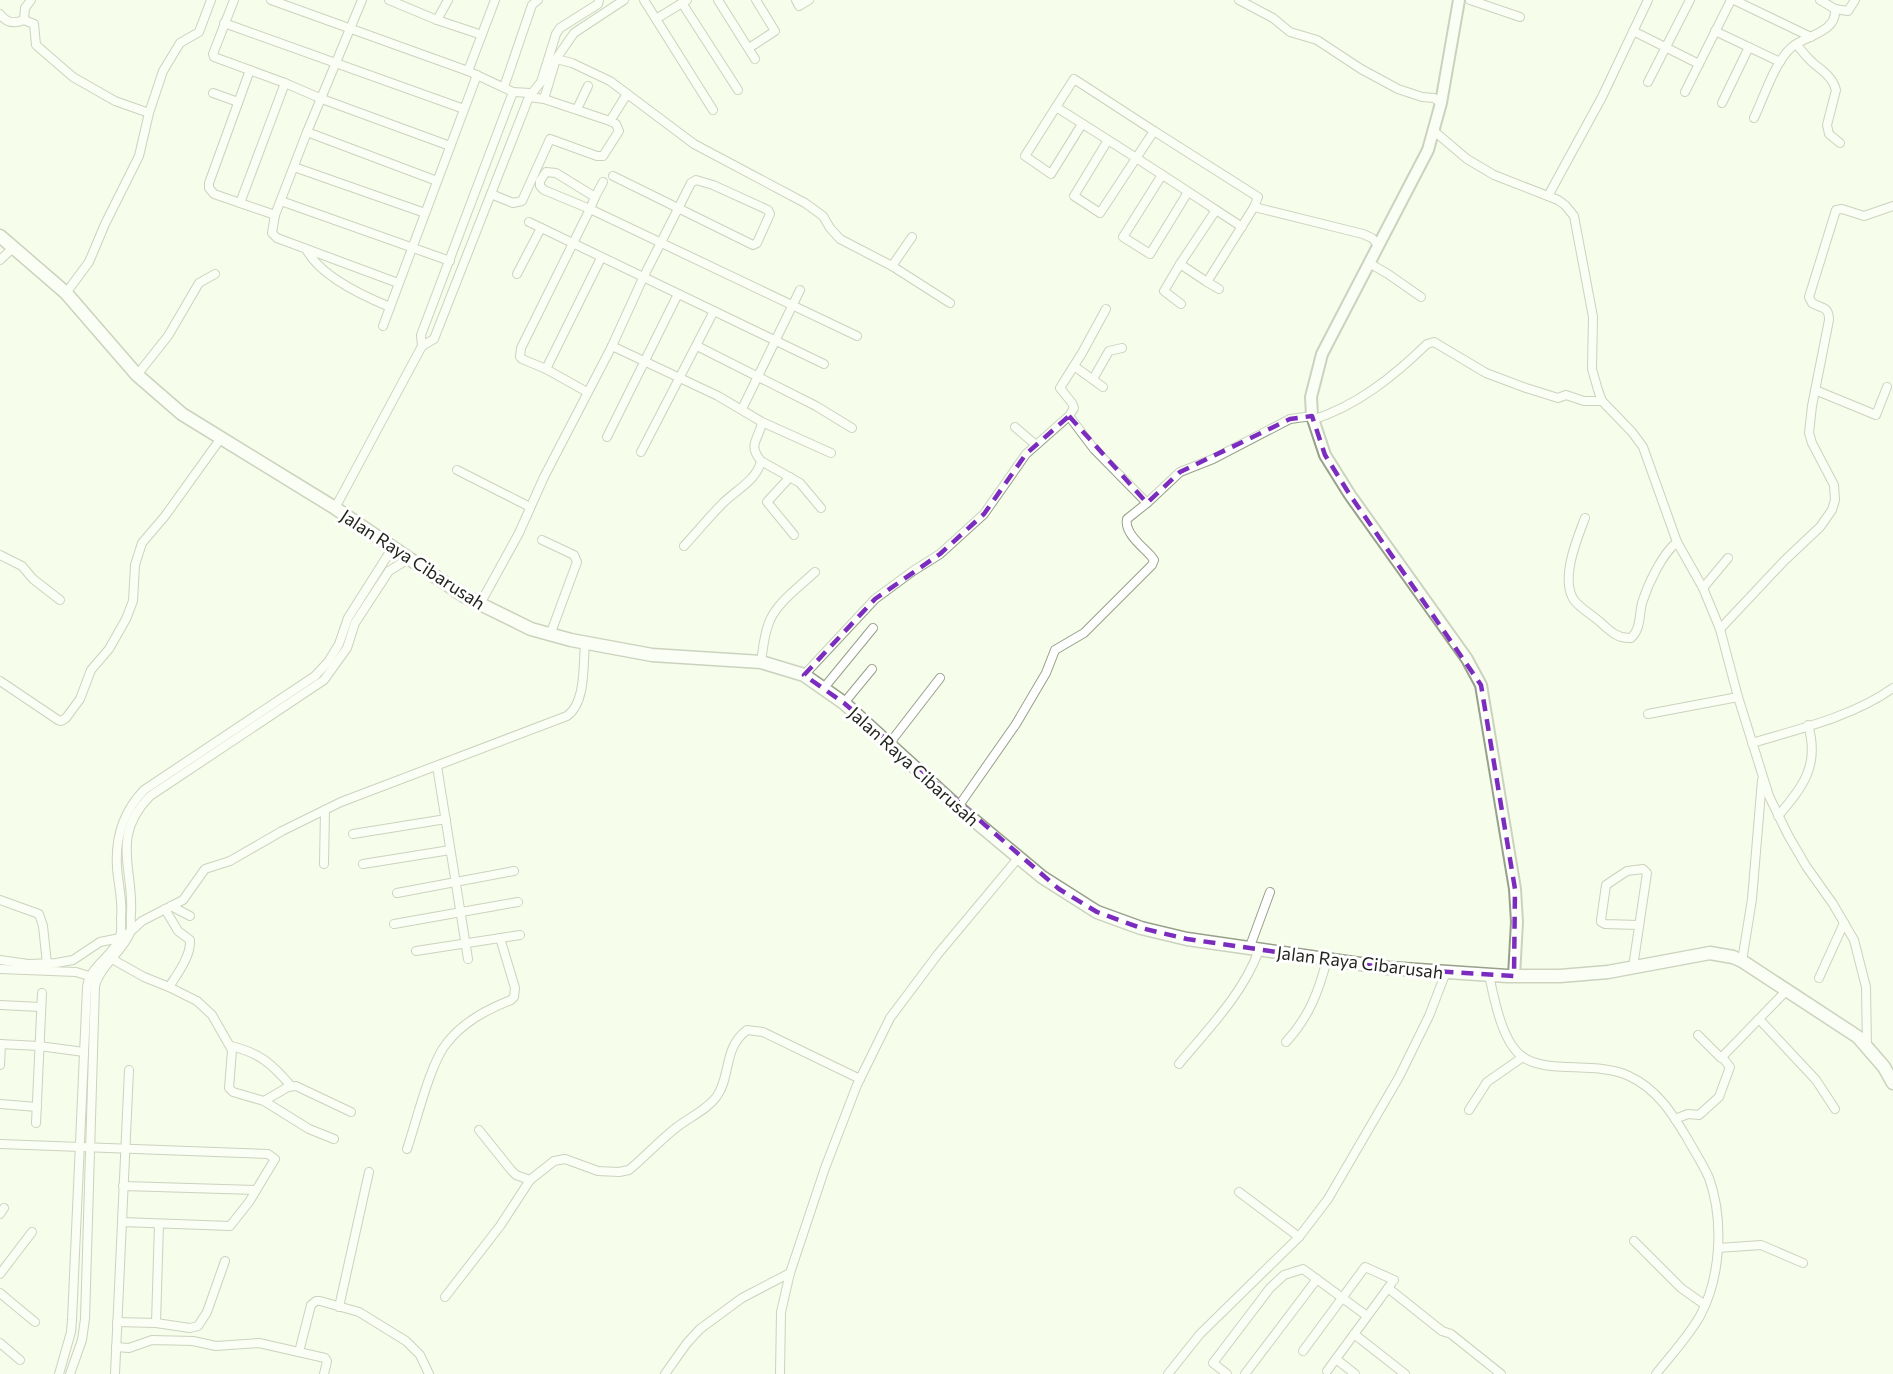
<svg xmlns="http://www.w3.org/2000/svg" width="1893" height="1374" viewBox="0 0 1893 1374" font-family="Commissioner,sans-serif">
<style>
.lines{fill:none;stroke-linecap:round;stroke-linejoin:round}
.street-casing{stroke:#97a089;stroke-width:10}
.secondary-casing{stroke:#97a089;stroke-width:14}
.primary-casing{stroke:#97a089;stroke-width:15}
.street{stroke:#fff;stroke-width:8}
.secondary{stroke:#fff;stroke-width:10}
.primary{stroke:#fff;stroke-width:12}
.marked{fill:none;stroke:#7b2cbf;stroke-width:4.5;stroke-dasharray:12 8;stroke-linejoin:round}
.labels{text-anchor:middle;dominant-baseline:central;stroke-width:6;stroke-linejoin:round;paint-order:stroke}
.street-label{font-size:18px;fill:#1f221a;stroke:#fff}
</style>
<rect width="100%" height="100%" fill="#f6feeb"/>
<g class="lines">
<g class="street-casing">
<g id="street">
<path d="M234 0 213 54 214 57 285 83 322 99 450 146"/>
<path d="M271 0 468 71 513 92 530 93"/>
<path d="M362 0 307 132 275 215 272 233 277 238 398 283"/>
<path d="M389 0 437 20 482 35"/>
<path d="M644 0 713 110"/>
<path d="M718 0 755 59"/>
<path d="M796 0 799 6 809 0"/>
<path d="M1239 0 1273 18 1290 32 1317 40 1361 69 1398 89 1422 97 1434 98 1441 103"/>
<path d="M1470 0 1520 17"/>
<path d="M1734 0 1811 37"/>
<path d="M682 3 738 90"/>
<path d="M1835 9 1848 11 1855 0"/>
<path d="M0 14C6 23 14 24 24 20L34 24 36 45 73 77 115 101 149 113"/>
<path d="M656 19 687 0"/>
<path d="M24 20 25 8 31 0"/>
<path d="M437 20 448 0"/>
<path d="M224 23 464 109"/>
<path d="M1633 31 1699 64"/>
<path d="M1715 31 1780 62"/>
<path d="M1797 45C1801 50 1805 55 1810 60 1820 70 1832 75 1836 90L1827 125 1829 134 1840 143"/>
<path d="M749 48 775 31 756 0"/>
<path d="M556 59 572 63 610 81 694 144 805 203 823 216 830 228 840 239 892 266 950 303"/>
<path d="M250 70 209 183V188L214 194 275 215"/>
<path d="M468 71 495 0"/>
<path d="M1648 82 1690 0"/>
<path d="M504 87 532 5 538 0"/>
<path d="M1685 92 1731 0"/>
<path d="M213 93 238 102"/>
<path d="M529 97 544 99 556 59 574 33 624 0"/>
<path d="M1722 103 1749 47"/>
<path d="M1056 107 1074 79 1154 131 1100 213 1074 196 1108 140"/>
<path d="M577 109 588 86"/>
<path d="M1754 118C1764 97 1775 61 1792 47 1806 35 1837 33 1835 9L1820 0"/>
<path d="M610 121 627 94"/>
<path d="M1082 124 1051 174 1025 156 1056 107C1110 141 1163 175 1216 210"/>
<path d="M1154 131 1258 197 1254 207 1207 282 1180 264 1164 291 1181 304"/>
<path d="M1434 131 1467 159 1494 175 1558 200 1565 205 1574 216 1593 317 1592 369 1598 390 1602 401 1632 432 1643 447 1677 542 1703 588 1720 629 1738 697 1769 796 1788 835 1806 866 1833 904 1854 940 1866 987 1867 1047"/>
<path d="M307 132 437 181"/>
<path d="M294 167 425 213"/>
<path d="M1162 175 1123 237 1150 254 1188 192"/>
<path d="M491 194 513 203 522 201 550 139 597 156H603L619 131 616 124 610 121 544 99"/>
<path d="M1548 196 1602 97 1648 0"/>
<path d="M595 197 603 182"/>
<path d="M281 201 450 261"/>
<path d="M240 203 285 83"/>
<path d="M1254 207 1363 234 1372 238 1378 245"/>
<path d="M529 222 824 364"/>
<path d="M306 249C320 276 363 296 390 307"/>
<path d="M0 260 14 247"/>
<path d="M1369 263 1388 274 1421 297"/>
<path d="M1180 264 1216 210 1242 227"/>
<path d="M892 266 912 237"/>
<path d="M517 274 541 228"/>
<path d="M1207 282 1219 289"/>
<path d="M66 293 89 262 105 224 139 156 149 113 163 71 180 43 199 32 211 0"/>
<path d="M383 326 477 75"/>
<path d="M422 346 421 335 513 92"/>
<path d="M612 346 718 396 762 422C759 440 747 444 761 461 757 480 736 490 723 503 709 517 697 532 684 546"/>
<path d="M697 346 816 406 852 428"/>
<path d="M1074 366 1103 387"/>
<path d="M546 369 601 258"/>
<path d="M137 375 168 336 199 283 215 274"/>
<path d="M1093 379 1109 351 1122 348"/>
<path d="M1815 390 1876 415 1887 387"/>
<path d="M587 392 546 369 522 359 520 357 521 348 590 209 595 197 556 173 546 172 540 181V186L544 190 590 209 857 336"/>
<path d="M742 409 800 290"/>
<path d="M1069 416 1094 449 1147 503"/>
<path d="M1312 420C1357 406 1394 376 1427 344L1434 342 1486 373 1526 388 1558 398 1566 395 1584 401H1602"/>
<path d="M762 422 831 453"/>
<path d="M1015 427 1036 445"/>
<path d="M607 437 678 294"/>
<path d="M641 452 714 311"/>
<path d="M761 461 800 483 821 508"/>
<path d="M457 470 530 507"/>
<path d="M790 477 767 502 794 535"/>
<path d="M335 508 422 346 434 339 529 97 541 82 556 34 560 28 598 4 599 0"/>
<path d="M1585 518C1577 539 1560 579 1574 600 1580 608 1592 615 1599 621 1609 630 1617 639 1631 638 1641 629 1639 615 1642 603 1648 584 1662 554 1677 542"/>
<path d="M542 540 574 555 577 562 550 635"/>
<path d="M0 555 22 566 33 579 60 600"/>
<path d="M1703 588 1728 558"/>
<path d="M480 604 519 533 544 477 612 346 643 278 691 183 696 180 713 185 768 210 770 214 757 243 753 245 613 176"/>
<path d="M1720 629 1784 561 1820 527 1832 510 1835 500 1834 485 1812 443 1809 433 1812 406 1829 320C1829 306 1822 309 1812 303L1809 297 1836 210 1842 209 1864 216 1893 206"/>
<path d="M761 662C763 649 764 633 770 620 779 601 800 586 815 572"/>
<path d="M804 675 875 599 913 571 940 554 984 514 1026 454 1069 416 1074 408 1072 403 1060 388 1082 353 1106 309"/>
<path d="M0 681 58 720 61 721 66 718 80 699 91 670 109 649 126 619 133 601 135 565 142 543 165 516 221 438"/>
<path d="M823 689 873 628"/>
<path d="M844 703 872 669"/>
<path d="M1648 714 1738 697"/>
<path d="M1752 743C1799 729 1852 717 1893 688"/>
<path d="M889 744 940 678"/>
<path d="M437 766 468 959"/>
<path d="M958 807 1016 724 1046 673 1055 650 1084 633 1152 565 1154 560 1151 556C1143 547 1124 533 1127 519L1147 503 1180 472 1213 459 1290 419 1312 416"/>
<path d="M1778 816C1803 787 1820 765 1808 725"/>
<path d="M353 834 446 819"/>
<path d="M324 864 325 810"/>
<path d="M363 864 450 850"/>
<path d="M397 893 514 871"/>
<path d="M0 900 39 914 43 926 47 964"/>
<path d="M171 906 190 916"/>
<path d="M165 909 178 931 190 940C191 956 178 973 169 987"/>
<path d="M394 924 518 902"/>
<path d="M1249 949 1270 892"/>
<path d="M416 951 520 935"/>
<path d="M112 959 144 977 169 987 197 1001 212 1015 232 1050 229 1088 233 1092 264 1101 309 1129 334 1139"/>
<path d="M0 960 28 964 56 963 73 960 100 942 120 938 130 932 142 921 183 900 205 869 230 861 282 831 341 802 567 716C586 703 583 665 585 643"/>
<path d="M1742 961 1752 899 1762 780"/>
<path d="M1633 967 1647 873 1643 869 1627 871 1606 885 1601 920V922L1605 924 1638 925"/>
<path d="M0 969 76 972 89 976"/>
<path d="M1489 975C1494 998 1502 1043 1523 1057 1546 1074 1598 1061 1629 1076 1657 1089 1672 1113 1687 1138 1694 1151 1703 1164 1709 1178 1724 1220 1721 1277 1700 1316 1688 1337 1671 1355 1656 1374"/>
<path d="M1819 978 1844 923"/>
<path d="M0 1005 41 1007"/>
<path d="M1759 1019 1816 1080 1835 1109"/>
<path d="M1698 1035 1721 1058 1787 990"/>
<path d="M1286 1042C1309 1017 1319 991 1327 959"/>
<path d="M0 1044 39 1046 84 1052"/>
<path d="M231 1046C260 1053 272 1064 291 1086"/>
<path d="M1179 1064C1208 1029 1243 994 1259 950"/>
<path d="M0 1065 1 1044"/>
<path d="M264 1101 288 1087 296 1086 351 1112"/>
<path d="M0 1104 37 1107"/>
<path d="M1469 1110 1487 1082 1523 1057"/>
<path d="M1675 1119 1688 1114 1699 1115 1719 1097 1730 1067 1722 1057"/>
<path d="M36 1123 42 993"/>
<path d="M479 1130 511 1170 516 1175 530 1180 554 1161 565 1159 598 1171 619 1172 629 1170C646 1156 660 1140 677 1127 690 1117 708 1109 717 1096 731 1076 723 1048 747 1030L763 1032 860 1079"/>
<path d="M0 1144 268 1154 275 1159 249 1202 230 1226 122 1222"/>
<path d="M407 1149C416 1123 430 1064 446 1044 463 1022 486 1010 511 1000L514 997 515 988 500 938"/>
<path d="M123 1186 256 1190"/>
<path d="M0 1214 4 1208"/>
<path d="M1299 1237 1328 1199 1399 1077 1429 1016 1446 972"/>
<path d="M1634 1241 1681 1288 1705 1305"/>
<path d="M1718 1248 1761 1245 1803 1263"/>
<path d="M0 1274 32 1232"/>
<path d="M1388 1288 1442 1331 1451 1334 1501 1374"/>
<path d="M0 1293 35 1322"/>
<path d="M445 1297 500 1226 530 1180"/>
<path d="M339 1307 369 1172"/>
<path d="M117 1322 156 1323 159 1224"/>
<path d="M156 1323 190 1328 198 1326 207 1312 225 1261"/>
<path d="M1354 1334 1405 1374"/>
<path d="M0 1343 20 1360"/>
<path d="M116 1347 129 1348 152 1340 193 1341 216 1346 259 1343 325 1358 327 1361 324 1374"/>
<path d="M1303 1351 1365 1267 1394 1280"/>
<path d="M299 1352 311 1305 316 1301H320L359 1312 406 1341 420 1355 429 1374"/>
<path d="M1336 1359 1355 1374"/>
<path d="M1327 1371 1391 1284"/>
<path d="M59 1374 71 1332 72 1320 87 987C90 965 114 956 120 937 122 931 121 924 121 918 123 900 118 884 117 867 115 837 124 811 144 790L315 676 328 662 339 644 348 618 393 547"/>
<path d="M70 1374 82 1340 85 1319 95 986C100 966 122 952 130 933 132 928 130 920 131 914 134 868 110 837 150 796L324 680 347 648 355 623 389 571 408 559"/>
<path d="M115 1374 129 1070"/>
<path d="M665 1374 687 1343 700 1329 742 1298 790 1273"/>
<path d="M780 1374 781 1312 790 1273 825 1168 857 1085 890 1018 938 954 1019 857"/>
<path d="M1168 1374 1200 1334 1299 1237 1239 1192"/>
<path d="M1227 1374 1213 1363 1270 1288 1284 1275 1303 1269 1367 1316"/>
<path d="M1245 1374 1317 1279"/>
</g>
</g>
<g class="secondary-casing">
<path id="secondary" d="M1459 0 1441 103 1428 150 1322 354 1311 397 1312 416 1325 455 1350 495 1467 659 1481 685 1515 889 1517 922 1514 976"/>
</g>
<g class="primary-casing">
<path id="primary" d="M0 236 66 293 137 375 182 414 335 508 464 596 531 629 571 640 652 655 761 662 804 675 844 703 958 807 1042 877 1097 912 1141 928 1187 939 1388 968 1507 976H1560L1608 972 1710 953 1733 957 1742 961 1858 1037 1884 1067 1893 1083"/>
</g>
<use href="#street" class="street"/>
<use href="#secondary" class="secondary"/>
<use href="#primary" class="primary"/>
</g>
<path d="M0 0H1893V1374H0ZM1069 416 1147 503 1180 472 1290 419 1312 416 1325 455 1350 495 1481 685 1515 889 1514 976 1388 968 1187 939 1141 928 1097 912 1059 889 844 703 804 675 875 599 940 554 984 514 1026 454Z" fill="#f6feeb" fill-opacity=".55" fill-rule="evenodd"/>
<path class="marked" d="M1069 416 1147 503 1180 472 1290 419 1312 416 1325 455 1350 495 1481 685 1515 889 1514 976 1388 968 1187 939 1141 928 1097 912 1059 889 844 703 804 675 875 599 940 554 984 514 1026 454Z"/>
<g class="labels">
<g class="street-label">
<text transform="translate(413 559) rotate(33)">Jalan Raya Cibarusah</text>
<text transform="translate(914 766) rotate(42)">Jalan Raya Cibarusah</text>
<text transform="translate(1360 962) rotate(7)">Jalan Raya Cibarusah</text>
</g>
</g>
</svg>
